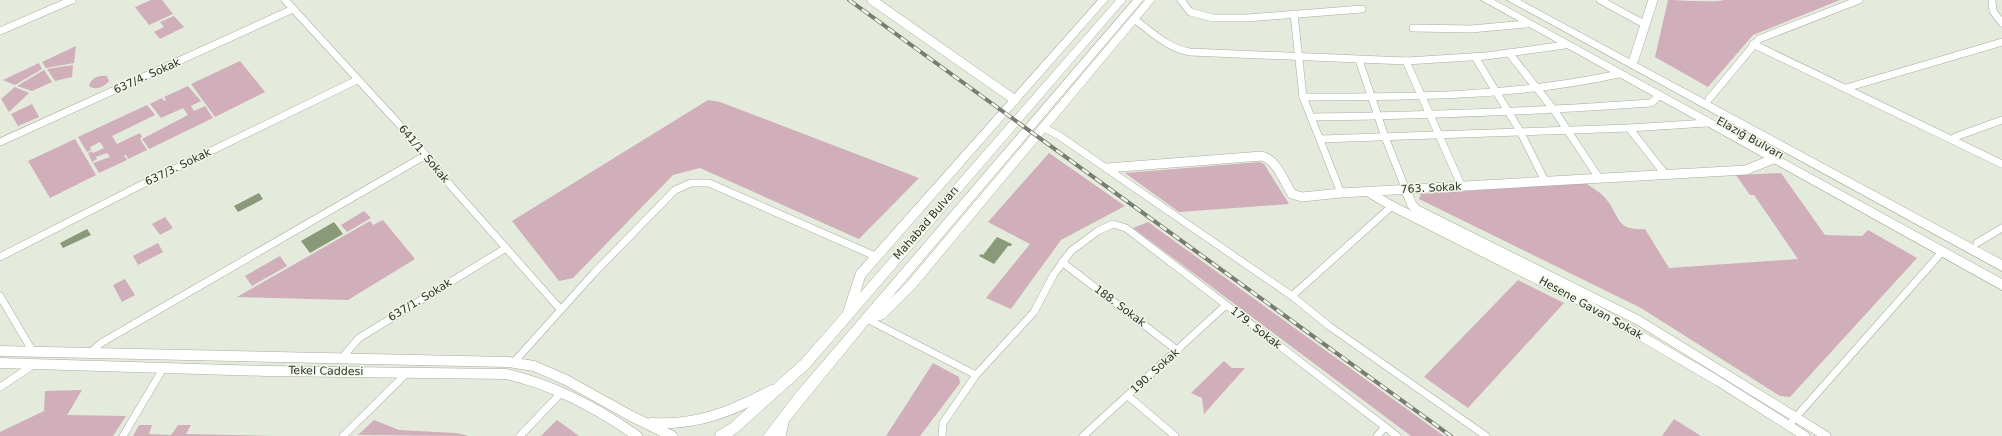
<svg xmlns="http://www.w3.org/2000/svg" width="2002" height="436" viewBox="0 0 2002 436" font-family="'DejaVu Sans',sans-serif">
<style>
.green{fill:#d0aeba}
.water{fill:#8a9978}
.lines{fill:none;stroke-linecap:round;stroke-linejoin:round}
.minor-casing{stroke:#a6ad9e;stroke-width:8}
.tertiary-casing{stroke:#a6ad9e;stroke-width:10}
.secondary-casing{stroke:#a6ad9e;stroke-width:11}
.primary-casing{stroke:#a6ad9e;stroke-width:1}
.trunk-casing{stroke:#a6ad9e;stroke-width:1}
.minor{stroke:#fff;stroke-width:7}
.tertiary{stroke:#fff;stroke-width:9}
.secondary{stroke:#fff;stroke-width:10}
.primary{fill:#fff;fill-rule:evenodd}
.trunk{fill:#fff;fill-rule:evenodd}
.rail-casing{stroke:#787c72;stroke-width:4}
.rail{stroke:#f1f8e9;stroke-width:2.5;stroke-dasharray:8;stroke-linecap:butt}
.labels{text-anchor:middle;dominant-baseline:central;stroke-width:3;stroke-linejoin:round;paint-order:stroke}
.street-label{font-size:11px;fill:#2e302a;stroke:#f1f8e9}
</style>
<rect width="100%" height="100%" fill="#e4ebdc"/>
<g class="green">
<path d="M151 0H162L173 14 149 25 135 7Z"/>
<path d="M1668 0C1679 0 1717 3 1724 0H1840L1753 35 1708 87 1655 57Z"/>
<path d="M174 16 184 27 160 39 154 32 164 27 160 22Z"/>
<path d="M76 46 74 63 46 68 42 62Z"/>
<path d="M240 61 265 92 215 117 191 84Z"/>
<path d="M39 63 42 69 15 85 3 80Z"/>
<path d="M73 65 72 77 55 81 47 69Z"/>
<path d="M44 70 52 82 32 91 17 86Z"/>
<path d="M107 76 109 81C104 87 96 91 89 86 90 78 100 75 107 76Z"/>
<path d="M188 86 201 101 191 106 194 111 205 106 213 118 149 149 142 139 188 115 183 108 161 118 150 104 162 98 164 101 166 100 164 97Z"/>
<path d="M15 87 29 93 9 112 1 99Z"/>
<path d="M708 100 720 102 919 178 859 239 700 168 673 175 573 278 559 281 512 221Z"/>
<path d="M32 104 39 117 18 126 11 114Z"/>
<path d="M147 105 155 115 112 136 117 144 140 133 142 137 140 139 147 150 128 159 126 155H124L127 160 99 173 93 163 110 157 107 153 96 157 97 159 92 162 88 153 92 151 93 153 104 148 100 142 90 147 91 150 87 152 78 137Z"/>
<path d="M75 139 96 175 50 198 28 161Z"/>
<path d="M1049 153 1125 206 1061 240 1011 309 986 298 1030 244 988 222Z"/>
<path d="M1260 162 1264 164 1289 204 1179 212 1125 173Z"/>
<path d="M1781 173 1825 235 1862 236 1868 230 1917 258 1790 397 1780 396 1641 308 1419 199 1421 194 1586 183C1592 188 1602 193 1606 199 1621 217 1615 231 1645 229L1669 268 1798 259 1754 195H1750L1736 175Z"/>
<path d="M364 211 371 218 347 232 341 225Z"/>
<path d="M165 217 173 228 160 235 152 224Z"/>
<path d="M383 220 415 259 348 300 237 297 370 221 373 225Z"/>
<path d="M1148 222 1444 436H1411L1133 228Z"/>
<path d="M158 243 163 252 138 265 133 256Z"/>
<path d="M280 256 287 266 252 286 245 276Z"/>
<path d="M125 279 135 295 122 302 113 285Z"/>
<path d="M1518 280 1564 303 1468 408 1424 377Z"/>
<path d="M1224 361 1232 368H1245L1204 414 1202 398 1191 393Z"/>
<path d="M933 363 959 377 960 383 920 436H886Z"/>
<path d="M82 390 67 415 126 416 113 436H0V432L44 411 45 391Z"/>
<path d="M1674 419 1701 436H1662Z"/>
<path d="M374 420 399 430 456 433 469 436 358 435Z"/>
<path d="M557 420 579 436H541Z"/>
<path d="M139 425H152L149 434 171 435 178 425H191L186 434 273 436H133Z"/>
</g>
<g class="water">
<path d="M259 193 263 199 238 212 234 206Z"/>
<path d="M334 222 343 234 310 253 301 241Z"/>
<path d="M87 229 91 235 63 248 60 243Z"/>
<path d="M997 237 1012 244 1011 246H1008L994 264 979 256 981 254 983 255Z"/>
</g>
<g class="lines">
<g class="minor-casing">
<g id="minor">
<path d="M285 0 409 135 451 186 561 310"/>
<path d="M1181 0 1190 12 1213 18H1247L1362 9"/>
<path d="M1600 0 1646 25"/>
<path d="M1992 1 1993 11 2002 23"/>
<path d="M1294 14 1303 97 1341 193"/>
<path d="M1134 19C1152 32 1167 48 1190 52L1406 61 1486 56 1565 45"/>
<path d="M1413 28 1471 29 1527 24"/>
<path d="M0 31 72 0"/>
<path d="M1753 44 2002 164"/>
<path d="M1509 53 1554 110 1599 178"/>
<path d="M1475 57 1520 131 1545 181"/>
<path d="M1359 60 1385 137 1406 190"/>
<path d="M1406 61 1462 187"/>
<path d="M1846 88 2002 42"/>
<path d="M1303 97C1410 97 1513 97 1619 74"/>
<path d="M1709 99 1759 39 1859 0"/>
<path d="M1311 117C1425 116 1538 111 1651 103L1659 96"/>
<path d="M1044 128 1058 135 1292 296 1329 326 1486 436"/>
<path d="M1629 128 1665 174"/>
<path d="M1955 137 2002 120"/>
<path d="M1321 139 1629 128 1707 123"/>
<path d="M0 142 293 9"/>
<path d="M1977 243 2002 228"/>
<path d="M0 257 139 186 357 80"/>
<path d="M1062 262 1178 351"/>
<path d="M0 296 33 352"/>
<path d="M1292 296 1392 206"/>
<path d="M867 319 976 375"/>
<path d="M91 352 101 343 426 155"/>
<path d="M341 359 359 338 506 248"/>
<path d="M514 362 594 273 675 190 691 183H709L875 256"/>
<path d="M0 387 35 364"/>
<path d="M1128 396 1175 436"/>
<path d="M1788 426 1942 252"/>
<path d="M123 436 164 367"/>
<path d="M343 436 408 372"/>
<path d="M520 436 561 393"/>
<path d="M942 436 943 423 976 375 1034 312 1054 274 1071 251 1098 231 1113 224 1126 228 1397 436"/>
<path d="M1083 436 1226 305"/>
<path d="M1377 436 1385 427"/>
</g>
</g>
<g class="tertiary-casing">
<g id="tertiary">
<path d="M872 0 1015 100"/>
<path d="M1634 59 1653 0"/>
<path d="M1107 168 1262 156C1277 160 1284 182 1292 194L1302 197 1341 193 1746 170 1773 159"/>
<path d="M1406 190 1412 205 1417 210 1638 320 1826 436"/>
<path d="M1370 193 1392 206 1586 304 1718 381 1805 436"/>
<path d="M781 436 785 418"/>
</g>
</g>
<g class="secondary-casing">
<g id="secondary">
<path d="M0 351 508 362 534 366 566 380 631 416 672 436"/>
<path d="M0 363 267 371 506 374C554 385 597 408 637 436"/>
<path d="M651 423C696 426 733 411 772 390"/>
</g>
</g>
<g class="primary-casing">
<g id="primary">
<path d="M1098 0H1108L865 277 860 293 1116 0H1126L809 368 739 431 732 436H715L716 432 731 423 801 360 843 312 856 272Z"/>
<path d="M1133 0H1143L890 299 908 281 1145 0H1155L916 287 884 319 869 323 777 436H763L795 394Z"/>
</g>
</g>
<g class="trunk-casing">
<g id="trunk">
<path d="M1481 0H1494L2002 279V290Z"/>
<path d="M1507 0H1520L2002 260V271Z"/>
</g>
</g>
<use href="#minor" class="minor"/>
<use href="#tertiary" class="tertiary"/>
<use href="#secondary" class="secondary"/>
<use href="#primary" class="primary"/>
<use href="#trunk" class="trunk"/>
<g class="rail-casing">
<path id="rail" d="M849 0 1451 436"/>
</g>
<use href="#rail" class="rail"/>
</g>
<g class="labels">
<g class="street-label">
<text transform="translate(147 76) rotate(-24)">637/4. Sokak</text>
<text transform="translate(1750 138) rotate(29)">Elazığ Bulvarı</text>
<text transform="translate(424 154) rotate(50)">641/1. Sokak</text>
<text transform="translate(178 167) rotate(-26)">637/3. Sokak</text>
<text transform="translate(1431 188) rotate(-3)">763. Sokak</text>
<text transform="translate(926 223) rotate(-49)">Mahabad Bulvarı</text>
<text transform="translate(420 300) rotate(-31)">637/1. Sokak</text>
<text transform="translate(1120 306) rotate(37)">188. Sokak</text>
<text transform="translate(1591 308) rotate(29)">Hesene Gavan Sokak</text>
<text transform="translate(1256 328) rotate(38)">179. Sokak</text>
<text transform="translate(326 371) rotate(1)">Tekel Caddesi</text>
<text transform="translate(1155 371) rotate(-42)">190. Sokak</text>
</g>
</g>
</svg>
